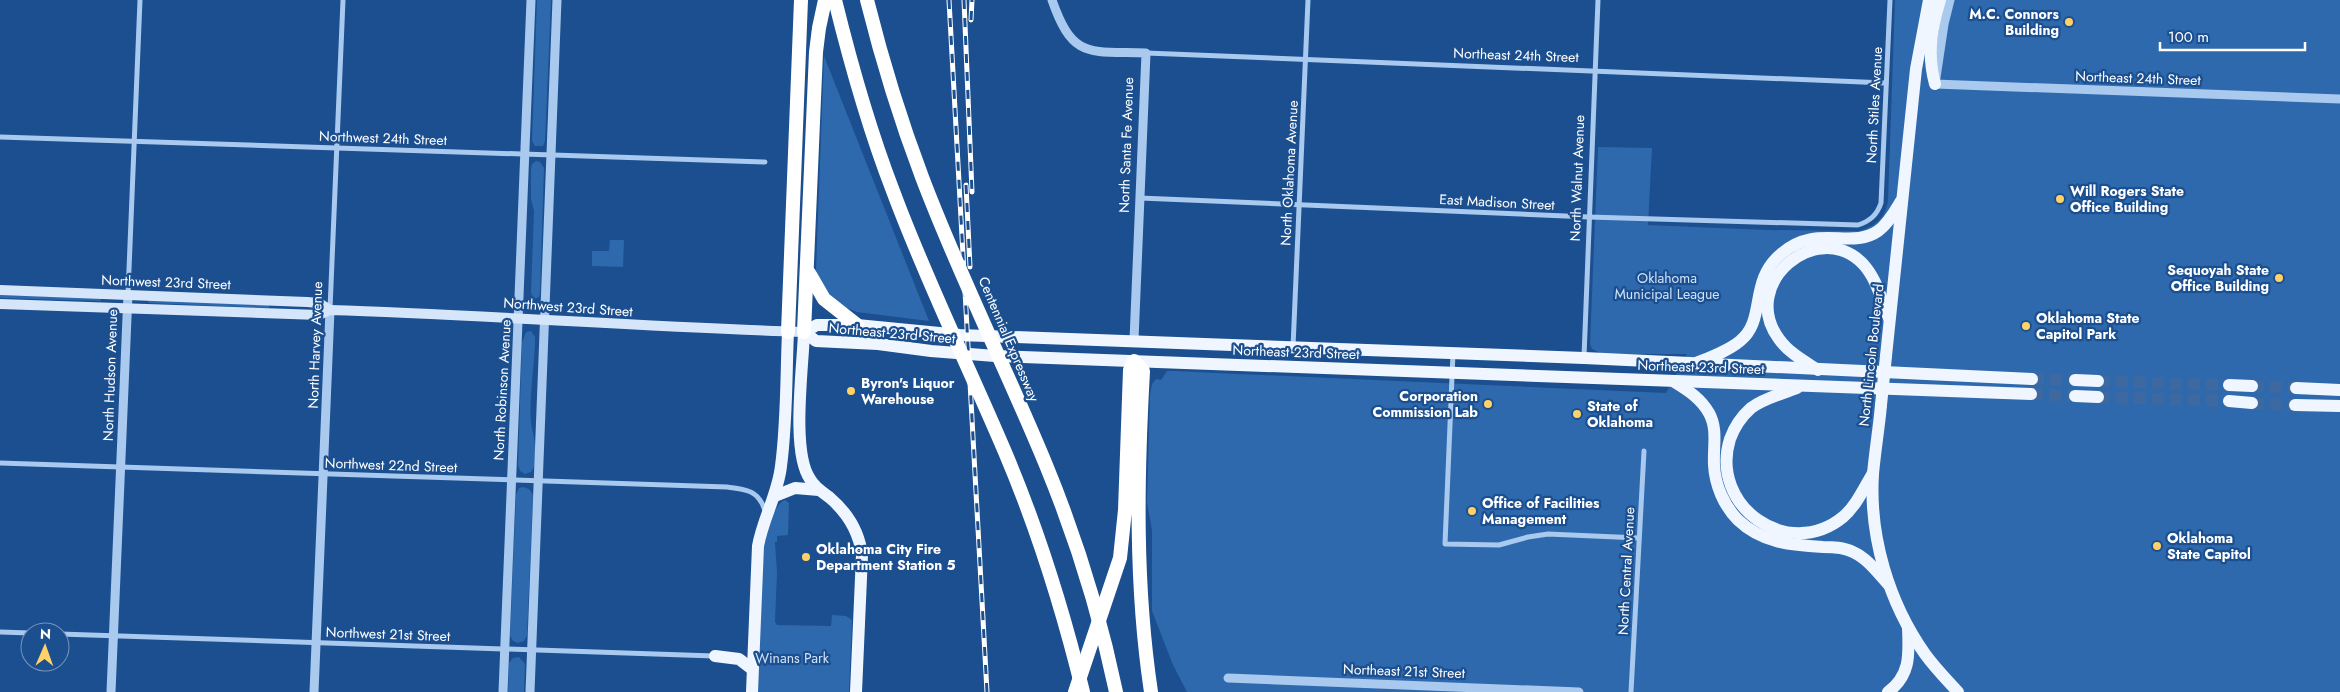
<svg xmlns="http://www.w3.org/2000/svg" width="2340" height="692" viewBox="0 0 2340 692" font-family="Jost,sans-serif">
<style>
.green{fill:#2e69ad}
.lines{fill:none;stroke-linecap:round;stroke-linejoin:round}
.primary-tunnel{stroke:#3d69a0;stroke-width:12;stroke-dasharray:12 6;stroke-linecap:butt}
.minor{stroke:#a9c9ee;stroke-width:5}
.tertiary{stroke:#a9c9ee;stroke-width:9}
.secondary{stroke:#d6e6fa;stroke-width:10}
.primary{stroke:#f0f6ff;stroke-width:12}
.motorway{stroke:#fff;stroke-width:14}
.rail-casing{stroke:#fff;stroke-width:5}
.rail{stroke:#1b4f8f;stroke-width:3;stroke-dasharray:9;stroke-linecap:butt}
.primary-bridge{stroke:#f0f6ff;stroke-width:12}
.motorway-bridge{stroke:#fff;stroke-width:14}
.poi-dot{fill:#ffd166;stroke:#1b4f8f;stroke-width:2}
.labels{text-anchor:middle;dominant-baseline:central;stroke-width:4.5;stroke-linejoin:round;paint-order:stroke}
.poi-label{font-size:14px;font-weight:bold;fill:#fff;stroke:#1b4f8f;text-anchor:start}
.street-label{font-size:14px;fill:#fff;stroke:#1b4f8f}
.park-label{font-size:14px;fill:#cfe3fa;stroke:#1b4f8f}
</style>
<rect width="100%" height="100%" fill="#1b4f8f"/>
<g class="green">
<path d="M537 0H551L545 141 543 146H535L532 141Z"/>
<path d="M1895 0H2340V692H1187L1173 665 1152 611V530L1147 503 1150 395 1152 384 1156 379 1161 380 1167 371H1173L1666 393 1687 354H1602L1592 349 1590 344 1598 147 1652 148 1648 225 1767 230 1859 231C1876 226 1885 218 1888 201Z"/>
<path d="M824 56 929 321 857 312 842 306 828 293 819 280 816 270Z"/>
<path d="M536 161 540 162 544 168 540 293 539 297 534 299 531 293 534 211 531 199V168L532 164Z"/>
<path d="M610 240H624L623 267 592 266V251H609Z"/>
<path d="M0 295 101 298V301L0 298Z"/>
<path d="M148 301V300L269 305V308L149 303Z"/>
<path d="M531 331 535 337V344C534 368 529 399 531 422 533 437 541 459 531 472L525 474 520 471 518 465 522 343 526 332Z"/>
<path d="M523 487 529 489 533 495 527 635 524 641 518 643 513 641 510 636 516 495 519 488Z"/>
<path d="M785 500 789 503 788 535 777 536V542H775L777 573 775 622 777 625 831 626 832 615 846 616 852 620 849 692H756L764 541C768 529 773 505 785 500Z"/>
<path d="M519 657 525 664 524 692H508L509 663 513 658Z"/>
</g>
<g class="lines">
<g class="primary-tunnel">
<path d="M2032 379 2075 380"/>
<path d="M2098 381 2229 385"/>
<path d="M2252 386 2296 388"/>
<path d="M2031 394 2075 396"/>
<path d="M2098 397 2229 401"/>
<path d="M2252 403 2295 405"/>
</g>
<g class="minor">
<path d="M1146 53 1886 83"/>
<path d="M0 137 765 162"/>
<path d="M1140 198 1589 217 1858 225C1870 221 1877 215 1881 203L1890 0"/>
<path d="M128 294 140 0"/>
<path d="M330 309 343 0"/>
<path d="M1293 347 1308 0"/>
<path d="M1453 353 1445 544 1499 545 1528 537 1548 534 1639 538"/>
<path d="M1584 357 1598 0"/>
<path d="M0 463 727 487C745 489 759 490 765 511"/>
<path d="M0 632 30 633"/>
<path d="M60 634 714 656"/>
<path d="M1631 692 1644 451"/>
</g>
<g class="tertiary">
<path d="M1052 0C1073 60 1089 51 1146 53L1134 340"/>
<path d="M1950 0 1944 24 1935 84 2340 99"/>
<path d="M1228 678 1579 692"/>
<path d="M111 692 128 294"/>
<path d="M314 692 330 310"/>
<path d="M503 692 531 0"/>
<path d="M530 692 557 0"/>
</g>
<g class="secondary">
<path d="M0 290 307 302 319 303 330 310"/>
<path d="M0 304 319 315 330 310C488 315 646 327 804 332"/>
</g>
<g class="primary">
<path d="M1935 84C1927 54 1931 30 1940 0"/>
<path d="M804 332 816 341 878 344 931 351 995 356 2031 394"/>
<path d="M804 332 817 325H857L960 335 1584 358 2032 379"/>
<path d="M804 332C803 367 791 452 810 479 814 487 822 492 829 497 848 513 859 531 862 555L856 692"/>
<path d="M1886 356 1916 69 1929 0"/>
<path d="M1696 363C1711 357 1728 351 1740 341 1767 319 1748 282 1781 254 1816 223 1851 250 1878 231 1888 224 1895 211 1901 201"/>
<path d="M1818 370C1804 361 1789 353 1779 339 1738 284 1817 217 1863 264 1877 279 1881 300 1889 318"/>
<path d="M2075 380 2098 381"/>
<path d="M1676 383C1689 391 1701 399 1709 413 1718 429 1713 447 1714 465 1715 485 1724 506 1738 520 1762 543 1791 545 1823 547 1832 547 1844 547 1853 552 1867 558 1878 573 1889 585"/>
<path d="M2229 385 2252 386"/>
<path d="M1797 388C1782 394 1764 398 1751 408 1742 416 1734 428 1730 439 1709 506 1788 562 1843 517 1856 506 1864 488 1873 473"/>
<path d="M2296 388 2340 390"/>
<path d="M2075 396 2098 397"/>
<path d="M2229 401 2252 403"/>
<path d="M1881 405C1879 428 1875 451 1873 474 1869 537 1889 603 1925 654 1935 668 1947 680 1958 692"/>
<path d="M2295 405 2340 406"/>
<path d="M775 496 795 488 819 490"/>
<path d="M715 656 739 659 752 669"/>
<path d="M752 692 758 546C763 518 778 494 781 466 787 421 786 376 788 332"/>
<path d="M1888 692C1911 675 1909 654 1908 628"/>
</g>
<g class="motorway">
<path d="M809 273 824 299 857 325"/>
<path d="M788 332 801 0"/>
<path d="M804 332 816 52 819 28 825 0"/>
<path d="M1075 692 1120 558 1125 510 1130 370 1134 361 1143 371C1137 479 1135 585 1151 692"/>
</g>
<g class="rail-casing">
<g id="rail">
<path d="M949 0 987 692"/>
<path d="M964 0 972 192"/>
<path d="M971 20 972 0"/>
<path d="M966 185 970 267"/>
</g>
</g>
<use href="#rail" class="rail"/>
<path class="primary-bridge" d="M1881 405 1886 356"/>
<g class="motorway-bridge">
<path d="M835 0C851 65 869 129 893 191 926 280 968 365 1005 452 1038 530 1063 610 1083 692"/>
<path d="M867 0C882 60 900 119 922 177 959 275 1006 368 1046 465 1076 538 1100 615 1116 692"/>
</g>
</g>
<g class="poi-dot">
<circle cx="2069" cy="22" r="5"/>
<circle cx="2060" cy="199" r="5"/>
<circle cx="2279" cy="278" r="5"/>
<circle cx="2026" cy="326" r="5"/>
<circle cx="851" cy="391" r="5"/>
<circle cx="1488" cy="404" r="5"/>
<circle cx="1577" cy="414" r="5"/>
<circle cx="1472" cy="511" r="5"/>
<circle cx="2157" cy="546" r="5"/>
<circle cx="806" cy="557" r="5"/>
</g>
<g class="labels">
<g class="poi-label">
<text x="2059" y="14" text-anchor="end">M.C. Connors<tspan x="2059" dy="16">Building</tspan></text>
<text x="2070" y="191">Will Rogers State<tspan x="2070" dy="16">Office Building</tspan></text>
<text x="2269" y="270" text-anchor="end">Sequoyah State<tspan x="2269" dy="16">Office Building</tspan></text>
<text x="2036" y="318">Oklahoma State<tspan x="2036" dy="16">Capitol Park</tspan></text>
<text x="861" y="383">Byron's Liquor<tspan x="861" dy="16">Warehouse</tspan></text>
<text x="1478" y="396" text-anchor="end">Corporation<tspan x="1478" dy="16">Commission Lab</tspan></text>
<text x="1587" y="406">State of<tspan x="1587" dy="16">Oklahoma</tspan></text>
<text x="1482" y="503">Office of Facilities<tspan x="1482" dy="16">Management</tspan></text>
<text x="2167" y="538">Oklahoma<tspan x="2167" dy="16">State Capitol</tspan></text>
<text x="816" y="549">Oklahoma City Fire<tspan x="816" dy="16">Department Station 5</tspan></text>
</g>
<g class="street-label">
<text transform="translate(1516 55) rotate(2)">Northeast 24th Street</text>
<text transform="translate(2138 78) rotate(2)">Northeast 24th Street</text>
<text transform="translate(1874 105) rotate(-87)">North Stiles Avenue</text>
<text transform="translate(383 138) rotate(2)">Northwest 24th Street</text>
<text transform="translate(1126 145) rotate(-88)">North Santa Fe Avenue</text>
<text transform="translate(1289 173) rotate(-87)">North Oklahoma Avenue</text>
<text transform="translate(1577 178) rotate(-88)">North Walnut Avenue</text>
<text transform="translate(1497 202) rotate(3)">East Madison Street</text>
<text transform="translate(166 282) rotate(2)">Northwest 23rd Street</text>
<text transform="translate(568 307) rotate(4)">Northwest 23rd Street</text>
<text transform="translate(892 333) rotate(5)">Northeast 23rd Street</text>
<text transform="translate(1009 339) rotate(67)">Centennial Expressway</text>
<text transform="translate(315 345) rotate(-88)">North Harvey Avenue</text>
<text transform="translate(1296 352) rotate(2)">Northeast 23rd Street</text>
<text transform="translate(1871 355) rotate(-84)">North Lincoln Boulevard</text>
<text transform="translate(1701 367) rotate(2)">Northeast 23rd Street</text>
<text transform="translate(110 375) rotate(-88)">North Hudson Avenue</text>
<text transform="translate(502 390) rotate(-87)">North Robinson Avenue</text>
<text transform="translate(391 465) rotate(2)">Northwest 22nd Street</text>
<text transform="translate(1626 571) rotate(-87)">North Central Avenue</text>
<text transform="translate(388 634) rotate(2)">Northwest 21st Street</text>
<text transform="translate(1404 671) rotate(2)">Northeast 21st Street</text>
</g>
<g class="park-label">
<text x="1667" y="278">Oklahoma<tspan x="1667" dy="16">Municipal League</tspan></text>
<text x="792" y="658">Winans Park</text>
</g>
</g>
<g transform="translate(45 647) rotate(2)"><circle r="24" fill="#1b4f8f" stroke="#7695bc"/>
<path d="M0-4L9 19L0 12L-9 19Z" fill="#ffd166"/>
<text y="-8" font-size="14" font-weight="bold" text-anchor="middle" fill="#ffffff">N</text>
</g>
<path d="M2160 42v8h145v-8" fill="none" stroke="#ffffff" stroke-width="2.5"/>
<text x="2168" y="42" font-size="15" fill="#ffffff" stroke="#1b4f8f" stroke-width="4" paint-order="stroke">100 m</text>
</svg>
